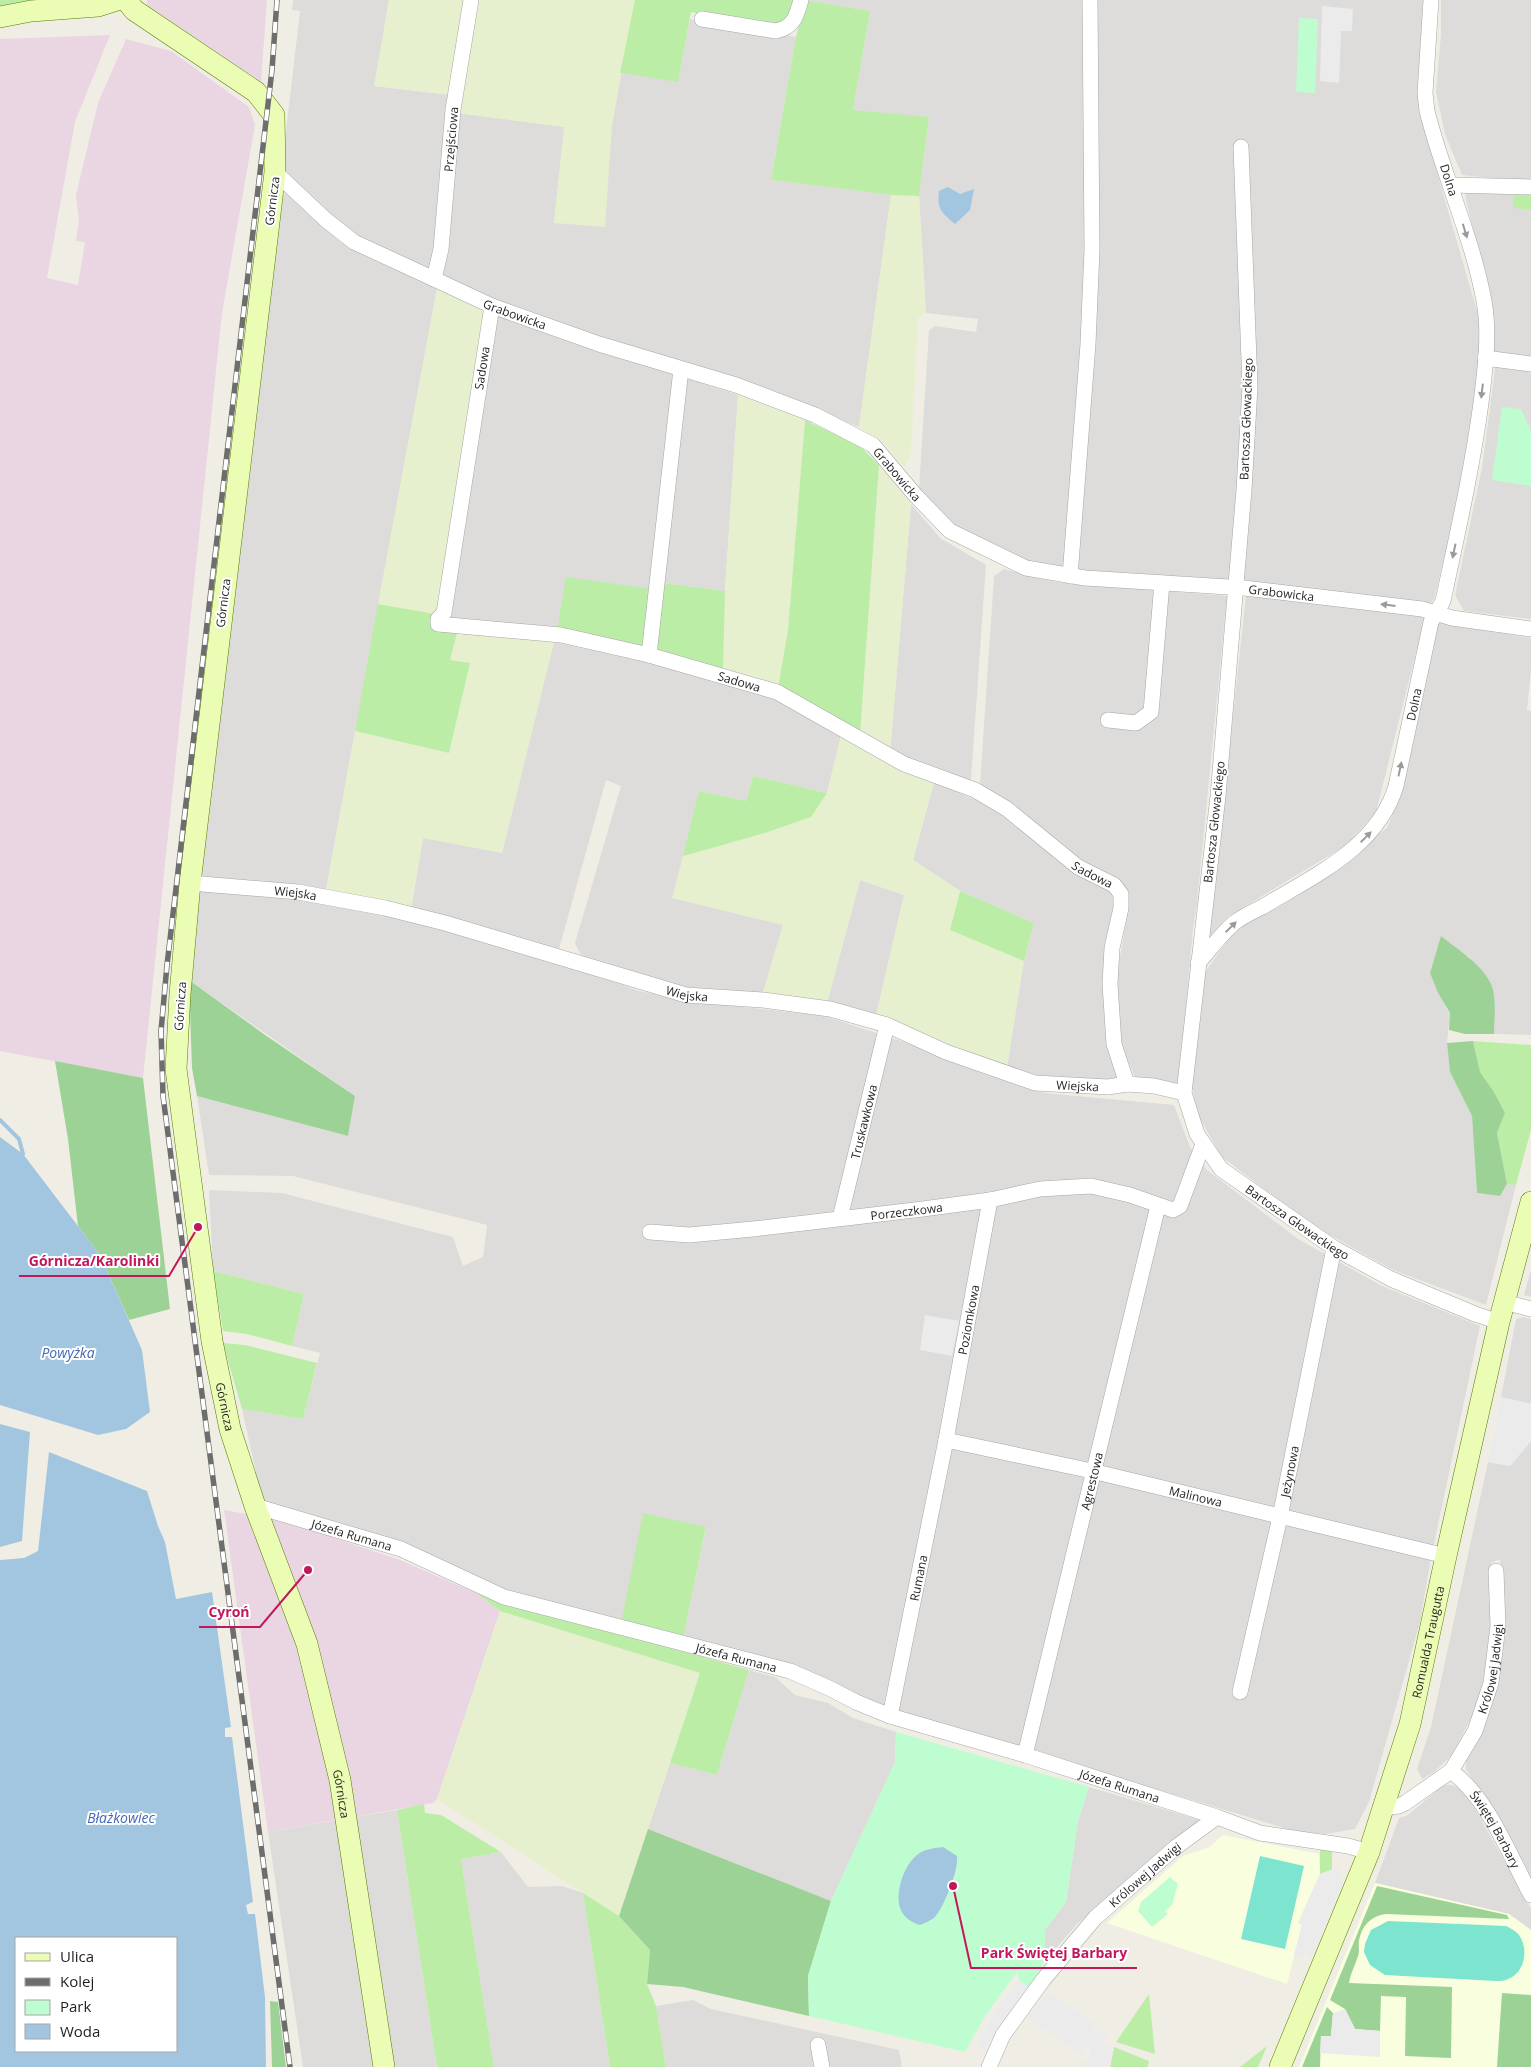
<svg xmlns="http://www.w3.org/2000/svg" width="1531" height="2067" viewBox="0 0 1531 2067" font-family="'Open Sans',sans-serif">
<style>
.residential{fill:#dddcdb}
.industrial{fill:#ead6e2}
.education{fill:#f9ffde}
.farmland{fill:#e7f0ce}
.grass{fill:#bceda7}
.forest{fill:#9cd296}
.park{fill:#befdd0}
.pitch{fill:#7de4d0}
.parking{fill:#ebebeb}
.water{fill:#a2c6e0;fill-rule:evenodd}
.lines{fill:none;stroke-linecap:round;stroke-linejoin:round}
.stream{stroke:#a2c6e0;stroke-width:4}
.street-casing{stroke:#a6a6a6;stroke-width:16}
.secondary-casing{stroke:#567b00;stroke-width:22}
.street{stroke:#fff;stroke-width:15}
.secondary{stroke:#ebfdb5;stroke-width:21}
.rail-casing{stroke:#6d6d6d;stroke-width:5.5}
.rail{stroke:#fff;stroke-width:4;stroke-dasharray:11;stroke-linecap:butt}
.oneway{fill:#9a9a9a}
.labels{text-anchor:middle;dominant-baseline:central;stroke-width:4;stroke-linejoin:round;paint-order:stroke}
.street-label{font-size:12px;fill:#1f1f1f;stroke:#fff}
.water-label{font-size:14px;font-style:italic;fill:#4567b5;stroke:#fff}
.leader{fill:none;stroke:#c2185b;stroke-width:2}
.callout-dot{fill:#c2185b;stroke:#fff;stroke-width:2}
.callout-label{font-size:14px;text-anchor:middle;font-weight:bold;fill:#c2185b;stroke:#fff;stroke-width:4;stroke-linejoin:round;paint-order:stroke}
</style>
<rect width="100%" height="100%" fill="#f0eee4"/>
<g class="residential">
<path d="M293 0H389L375 86 451 95 437 247 429 270 356 235 332 217 286 174 283 157 300 11 292 10Z"/>
<path d="M805 0H1423L1418 92 1423 124 1481 325 1476 404 1469 457 1434 599 1430 604 1237 580 1071 570 1036 564 1000 550 954 524 919 489 929 330 935 326 976 332 978 319 926 313 919 196 929 118 853 110 870 11Z"/>
<path d="M1441 0H1531V182L1462 175 1445 134 1436 92 1441 34Z"/>
<path d="M690 19 796 37 771 180 891 195 859 427 738 380 605 340 508 306 440 277 458 113 565 127 554 222 612 125 620 73 678 81Z"/>
<path d="M1469 189 1531 191V619L1464 611 1455 595 1482 468 1495 369 1492 314 1466 199 1465 194Z"/>
<path d="M286 193 340 242 383 264 437 288 326 890 200 877 279 199Z"/>
<path d="M500 315 595 351 675 374 652 589 557 630 446 622 492 323Z"/>
<path d="M685 378 738 395 725 591 663 583Z"/>
<path d="M911 504 940 538 986 565 971 779 968 783 890 753Z"/>
<path d="M1004 569 1055 582 1227 596 1197 903 1193 928 1179 1085 1136 1079 1119 1042 1117 974 1128 910 1120 879 1079 861 980 785 994 576Z"/>
<path d="M1246 595 1425 617 1376 812 1345 846 1229 916 1209 939Z"/>
<path d="M1438 622 1531 638V670L1527 710 1531 711V1035L1494 1034 1491 985 1483 973 1469 957 1441 937 1430 973 1438 993 1450 1014 1447 1043 1450 1072 1472 1116 1477 1193 1500 1196 1507 1184 1516 1185 1486 1305 1393 1270 1310 1224 1222 1157 1197 1114 1192 1085 1205 972 1238 926 1338 865 1387 828 1402 792Z"/>
<path d="M554 642 653 664 773 698 841 736 827 793 753 776 746 801 699 791 783 925 763 993 686 989 581 955 575 943 621 786 606 780 559 949 411 909 423 838 502 852Z"/>
<path d="M934 782 1001 811 1109 889 1116 903 1118 1077 1107 1081 1059 1080 1007 1068 1020 977 1034 923 960 891 913 860Z"/>
<path d="M860 880 904 895 876 1016 827 1003Z"/>
<path d="M199 888 297 897 414 921 451 930 612 981 639 991 691 1001 824 1016 895 1039 1044 1093 1174 1105 1190 1147 1207 1170 1298 1239 1382 1286 1480 1326 1430 1563 1420 1622 1369 1802 1355 1829 1326 1834 1294 1831 870 1702 683 1639 706 1528 621 1624 522 1598 383 1537 262 1500 242 1409 303 1419 320 1353 292 1346 304 1294 213 1271 209 1190 282 1193 453 1237 463 1266 483 1257 487 1225 293 1176 209 1175 197 1096 348 1136 355 1096 189 980Z"/>
<path d="M1531 1269V1297L1524 1295Z"/>
<path d="M1524 1317 1531 1319V1404L1501 1397 1516 1319Z"/>
<path d="M1531 1441V1880L1466 1769V1758L1487 1715 1506 1633 1500 1559 1491 1563 1490 1632 1486 1673 1474 1713 1452 1755 1434 1772 1422 1779 1417 1769 1431 1727 1488 1462 1510 1466Z"/>
<path d="M749 1670 775 1677 795 1695 828 1703 853 1718 896 1732 895 1762 831 1901 648 1829 670 1763 717 1775Z"/>
<path d="M1443 1785H1452L1460 1788 1469 1798 1531 1909V1930L1509 1914 1375 1883 1399 1818 1408 1815Z"/>
<path d="M1089 1787 1200 1820 1077 1924 1045 1961V1930L1066 1902 1078 1821Z"/>
<path d="M397 1810 437 2067H303L268 1832Z"/>
<path d="M501 1852 528 1887 562 1886 583 1893 610 2067H494L461 1859Z"/>
<path d="M693 2000 711 2009 899 2050 902 2067H666L656 2006Z"/>
</g>
<g class="industrial">
<path d="M147 0H267L261 82 147 5Z"/>
<path d="M110 35 75 122 47 278 78 285 85 242 76 241 79 220 76 195 98 103 126 39 171 51 249 107 255 125 222 313 143 1078 0 1051V39Z"/>
<path d="M224 1510 284 1521 400 1560 476 1593 500 1611 437 1799 433 1803 268 1832Z"/>
</g>
<g class="education">
<path d="M1223 1835 1319 1854 1320 1874 1298 1923 1302 1925 1287 1984 1107 1923 1183 1856 1210 1847Z"/>
<path d="M1375 1883 1509 1914 1531 1930V2067H1299Z"/>
</g>
<g class="farmland">
<path d="M389 0H464L451 95 374 86Z"/>
<path d="M476 0H635L612 125 605 227 554 223 564 127 458 113Z"/>
<path d="M891 195 919 196 926 313 918 318 911 452 905 468 881 440 859 427Z"/>
<path d="M437 288 487 311 440 609 435 614 378 604Z"/>
<path d="M738 395 805 420 788 630 778 688 723 672 725 591Z"/>
<path d="M879 465 911 504 890 753 860 735Z"/>
<path d="M457 633 554 642 502 853 423 838 411 909 326 890 355 731 449 753 470 663 450 661Z"/>
<path d="M841 736 934 782 913 860 960 891 950 930 1024 961 1007 1068 948 1047 876 1016 904 895 860 880 827 1003 763 993 783 925 672 898 683 856 765 833 811 817 827 793Z"/>
<path d="M500 1611 700 1673 619 1916 437 1799Z"/>
</g>
<g class="grass">
<path d="M0 0H50L23 1 0 7Z"/>
<path d="M635 0H794L789 17 773 27 691 12 678 82 620 73Z"/>
<path d="M805 0 870 11 853 110 929 117 919 196 891 195 771 180 796 37Z"/>
<path d="M1514 192 1531 194V210L1513 208Z"/>
<path d="M805 420 860 446 879 465 860 735 778 688 788 630Z"/>
<path d="M566 577 652 589 645 646 638 648 557 630Z"/>
<path d="M663 583 725 591 723 672 661 655 655 649Z"/>
<path d="M378 604 435 614 432 630 457 633 450 660 470 663 449 753 355 731Z"/>
<path d="M753 776 827 793 811 817 765 833 683 856 699 791 746 801Z"/>
<path d="M960 891 1034 923 1024 961 950 930Z"/>
<path d="M1473 1041 1531 1045V1130L1516 1185 1507 1184 1497 1133 1505 1113 1494 1092 1480 1072Z"/>
<path d="M213 1271 304 1294 292 1346 247 1334 223 1331Z"/>
<path d="M223 1343 245 1345 317 1363 303 1419 242 1409Z"/>
<path d="M643 1513 706 1527 683 1639 621 1624Z"/>
<path d="M476 1593 749 1670 717 1775 670 1763 700 1673 500 1611Z"/>
<path d="M424 1804 425 1813 441 1815 501 1852 461 1859 494 2067H437L397 1810Z"/>
<path d="M1320 1848 1331 1849 1332 1852V1870L1320 1874Z"/>
<path d="M583 1893 619 1916 650 1950 647 1984 656 2006 666 2067H610Z"/>
<path d="M1149 1994 1155 2054 1116 2042Z"/>
<path d="M1267 2046 1258 2067H1240Z"/>
<path d="M1114 2047 1149 2061 1148 2067H1110Z"/>
</g>
<g class="forest">
<path d="M1441 936C1458 950 1481 963 1491 984 1497 998 1494 1019 1494 1034H1465L1449 1030 1450 1013 1438 993 1430 973Z"/>
<path d="M189 980 268 1037 355 1096 348 1136 197 1096 192 1068Z"/>
<path d="M1473 1041 1480 1072 1494 1092 1505 1113 1497 1133 1507 1184 1500 1196 1477 1193 1472 1116 1450 1072 1447 1043Z"/>
<path d="M55 1061 143 1078 170 1309 129 1320 100 1255 78 1226 68 1139Z"/>
<path d="M648 1829 831 1901 808 1976 809 2016 683 1987 647 1984 650 1950 619 1916Z"/>
<path d="M1377 1886 1507 1915 1509 1919 1386 1914C1371 1916 1362 1925 1359 1940 1358 1945 1360 1951 1358 1956 1355 1966 1351 1972 1349 1983L1452 1987 1451 2058 1405 2056 1406 1997 1381 1996 1380 2031 1355 2029 1345 2009 1330 2000Z"/>
<path d="M1502 1993 1531 1995V2067H1497Z"/>
<path d="M270 2001 278 2002 286 2067H272Z"/>
<path d="M1327 2007 1333 2013 1331 2036H1321L1320 2067H1302Z"/>
</g>
<g class="park">
<path d="M1299 18 1318 19 1315 93 1296 92Z"/>
<path d="M1502 407 1521 409 1531 431V486L1492 480Z"/>
<path d="M896 1732 1089 1787 1078 1821 1066 1902 1045 1930V1961L1029 1988 1019 1980 1017 1972 984 2018 965 2052 809 2016 808 1976 831 1901 895 1762Z"/>
<path d="M1170 1877 1178 1884 1172 1905 1165 1911 1168 1914 1152 1927 1138 1911 1141 1902Z"/>
</g>
<g class="pitch">
<path d="M1260 1856 1304 1866 1285 1949 1241 1939Z"/>
<path d="M1388 1921 1506 1926C1510 1928 1516 1931 1519 1935 1529 1949 1525 1973 1508 1979 1505 1981 1500 1981 1496 1981L1385 1975 1370 1965 1364 1952 1365 1944 1371 1930Z"/>
</g>
<g class="parking">
<path d="M1322 6 1353 9 1352 31H1341L1339 83 1320 81Z"/>
<path d="M925 1315 959 1321 952 1356 920 1350Z"/>
<path d="M1501 1397 1531 1404V1441L1510 1466 1488 1462Z"/>
<path d="M1338 1867 1343 1881 1311 1960 1306 1951 1303 1957 1294 1955 1302 1925 1298 1923 1320 1874Z"/>
<path d="M1019 1980 1029 1988 985 2049 976 2044 997 2009Z"/>
<path d="M1048 1992 1094 2023 1093 2031 1107 2033 1104 2044 1114 2047 1110 2067H1079V2062L1088 2063 1090 2048 1086 2046 1082 2054 1028 2019Z"/>
<path d="M1345 2009 1355 2029 1380 2031V2057L1320 2053 1321 2036H1331L1333 2013Z"/>
</g>
<g class="water">
<path d="M948 187 960 194 974 189 970 210 955 224C941 212 937 209 939 191Z"/>
<path d="M0 1137 23 1154 100 1255 142 1350 150 1412 126 1429 98 1435 0 1405Z"/>
<path d="M0 1424 30 1432 22 1541 0 1547Z"/>
<path d="M49 1452 147 1491 158 1526 165 1542 176 1599 212 1592 231 1727 225 1728V1737H232L253 1902 246 1905 248 1914H255L265 1997 266 2067H0V1560L24 1558 38 1551ZM16 1938H176V2051H16Z"/>
<path d="M943 1847 957 1856C959 1869 944 1908 934 1918 930 1921 924 1923 920 1925 912 1923 903 1917 900 1908 895 1892 904 1865 917 1855 924 1849 934 1848 943 1847Z"/>
</g>
<g class="lines">
<path class="stream" d="M0 1120 19 1139 23 1154"/>
<g class="street-casing">
<g id="street">
<path d="M702 19 776 31C794 27 796 17 801 0"/>
<path id="s1" d="M1241 147 1250 387 1244 490 1218 796 1184 1093 1197 1134 1221 1169 1334 1248 1391 1279 1475 1314 1499 1322"/>
<path id="s2" d="M275 172 326 220 354 242 434 279 492 306 599 344 736 385 815 415 873 445 916 496 950 531 1026 568 1085 578 1244 588 1422 609 1452 618 1531 629"/>
<path d="M1451 185 1531 187"/>
<path id="s3" d="M434 279 441 249 453 110 471 0"/>
<path id="s4" d="M492 306 444 613 438 619V624L561 635 649 655 777 692 904 764 975 790 1007 809 1078 867 1114 885 1121 894V908L1112 948 1110 984 1114 1044 1127 1084"/>
<path d="M1485 358 1531 364"/>
<path d="M1070 576 1088 344 1092 250 1090 0"/>
<path d="M649 655 681 369"/>
<path d="M1108 720 1136 723 1151 712 1162 583"/>
<path id="s5" d="M190 883 298 892 385 908 445 923 686 995 763 1000 830 1009 887 1025 946 1052 1035 1083 1108 1087 1127 1084 1154 1086 1184 1093"/>
<path id="s6" d="M1198 963C1210 950 1221 934 1234 923 1243 916 1254 911 1264 906 1315 875 1378 847 1396 786L1431 622 1443 601C1457 535 1472 470 1481 403 1485 370 1490 334 1484 301 1472 236 1443 175 1427 111L1425 93 1431 0"/>
<path id="s7" d="M840 1218 887 1025"/>
<path id="s8" d="M650 1232 689 1235 753 1229 923 1209 990 1200 1040 1189 1091 1186 1130 1195 1173 1210 1180 1206 1203 1144"/>
<path d="M1504 1302 1531 1309"/>
<path id="s9" d="M946 1440 1092 1471 1446 1556"/>
<path id="s10" d="M255 1506 401 1549 504 1597 790 1671 829 1688 856 1702 890 1716 1025 1755 1217 1817"/>
<path id="s11" d="M1240 1692 1280 1517 1334 1248"/>
<path id="s12" d="M890 1716 946 1440 990 1200"/>
<path id="s13" d="M1025 1755 1158 1206"/>
<path id="s14" d="M1451 1771C1488 1798 1509 1854 1531 1895"/>
<path id="s15" d="M1384 1808 1399 1806 1405 1803 1451 1771 1475 1731 1491 1683 1498 1626 1496 1571"/>
<path d="M818 2045 822 2067"/>
<path id="s16" d="M989 2067 1003 2035 1043 1980 1095 1918 1176 1847 1217 1817 1260 1833 1348 1846 1369 1852"/>
</g>
</g>
<g class="secondary-casing">
<g id="secondary">
<path id="s17" d="M126 0 134 10 256 92 274 115 275 172 190 883 180 994 176 1069 212 1341 230 1429 255 1506 307 1644 340 1780 384 2067"/>
<path d="M0 17 31 11 98 6 117 0"/>
<path id="s18" d="M1280 2067 1369 1852 1410 1724 1446 1556 1499 1322 1531 1202"/>
</g>
</g>
<use href="#street" class="street"/>
<use href="#secondary" class="secondary"/>
<g class="rail-casing">
<path id="rail" d="M277 0 272 70 167 965 161 1031 163 1096 290 2067"/>
</g>
<use href="#rail" class="rail"/>
</g>
<defs><path id="oneway-solid" d="M-6-.8H1V-3.2L6.5 0L1 3.2V.8H-6Z" transform="scale(1.25)"/></defs>
<g class="oneway">
<use href="#oneway-solid" transform="translate(1465 231) rotate(73)"/>
<use href="#oneway-solid" transform="translate(1482 391) rotate(97)"/>
<use href="#oneway-solid" transform="translate(1454 551) rotate(102)"/>
<use href="#oneway-solid" transform="translate(1388 605) rotate(-173)"/>
<use href="#oneway-solid" transform="translate(1400 769) rotate(-78)"/>
<use href="#oneway-solid" transform="translate(1366 837) rotate(-45)"/>
<use href="#oneway-solid" transform="translate(1231 927) rotate(-44)"/>
</g>
<g class="labels">
<g class="street-label">
<text stroke="none"><textPath href="#s3" startOffset="141">Przejściowa</textPath></text>
<text transform="translate(1449 180) rotate(72)">Dolna</text>
<text transform="translate(272 201) rotate(-83)">Górnicza</text>
<text stroke="none"><textPath href="#s2" startOffset="282">Grabowicka</textPath></text>
<text transform="translate(482 368) rotate(-81)">Sadowa</text>
<text transform="translate(1246 419) rotate(-88)">Bartosza Głowackiego</text>
<text stroke="none"><textPath href="#s2" startOffset="702">Grabowicka</textPath></text>
<text stroke="none"><textPath href="#s2" startOffset="1121">Grabowicka</textPath></text>
<text transform="translate(223 603) rotate(-83)">Górnicza</text>
<text stroke="none"><textPath href="#s4" startOffset="632">Sadowa</textPath></text>
<text stroke="none"><textPath href="#s6" startOffset="355">Dolna</textPath></text>
<text transform="translate(1214 822) rotate(-84)">Bartosza Głowackiego</text>
<text stroke="none"><textPath href="#s4" startOffset="1038">Sadowa</textPath></text>
<text stroke="none"><textPath href="#s5" startOffset="106">Wiejska</textPath></text>
<text stroke="none"><textPath href="#s5" startOffset="511">Wiejska</textPath></text>
<text transform="translate(180 1006) rotate(-86)">Górnicza</text>
<text stroke="none"><textPath href="#s5" startOffset="916">Wiejska</textPath></text>
<text stroke="none"><textPath href="#s7" startOffset="99">Truskawkowa</textPath></text>
<text stroke="none"><textPath href="#s8" startOffset="258">Porzeczkowa</textPath></text>
<text stroke="none"><textPath href="#s1" startOffset="1128">Bartosza Głowackiego</textPath></text>
<text stroke="none"><textPath href="#s12" startOffset="404">Poziomkowa</textPath></text>
<text stroke="none"><textPath href="#s17" startOffset="1490">Górnicza</textPath></text>
<text stroke="none"><textPath href="#s11" startOffset="226">Jeżynowa</textPath></text>
<text stroke="none"><textPath href="#s13" startOffset="282">Agrestowa</textPath></text>
<text stroke="none"><textPath href="#s9" startOffset="256">Malinowa</textPath></text>
<text stroke="none"><textPath href="#s10" startOffset="101">Józefa Rumana</textPath></text>
<text stroke="none"><textPath href="#s12" startOffset="141">Rumana</textPath></text>
<text stroke="none"><textPath href="#s18" startOffset="451">Romualda Traugutta</textPath></text>
<text stroke="none"><textPath href="#s10" startOffset="506">Józefa Rumana</textPath></text>
<text stroke="none"><textPath href="#s15" startOffset="189">Królowej Jadwigi</textPath></text>
<text stroke="none"><textPath href="#s10" startOffset="911">Józefa Rumana</textPath></text>
<text stroke="none"><textPath href="#s17" startOffset="1895">Górnicza</textPath></text>
<text stroke="none"><textPath href="#s14" startOffset="74">Świętej Barbary</textPath></text>
<text stroke="none"><textPath href="#s16" startOffset="250">Królowej Jadwigi</textPath></text>
</g>
<g class="water-label">
<text x="68" y="1352">Powyżka</text>
<text x="121" y="1817">Błażkowiec</text>
</g>
</g>
<path class="leader" d="M198 1227L169 1276H19M308 1570L260 1627H199M953 1886L971 1968H1137"/>
<g class="callout-dot">
<circle cx="198" cy="1227" r="5"/>
<circle cx="308" cy="1570" r="5"/>
<circle cx="953" cy="1886" r="5"/>
</g>
<g class="callout-label">
<text x="94" y="1266">Górnicza/Karolinki</text>
<text x="229" y="1617">Cyroń</text>
<text x="1054" y="1958">Park Świętej Barbary</text>
</g>
<rect x="15" y="1937" width="162" height="115" fill="#ffffff" stroke="#a5a5a5"/>
<rect x="25" y="1953" width="25" height="8" fill="#ebfdb5" stroke="#a5a5a5"/>
<text x="60" y="1962" font-size="15" fill="#1f1f1f">Ulica</text>
<rect x="25" y="1978" width="25" height="8" fill="#6d6d6d" stroke="#a5a5a5"/>
<text x="60" y="1987" font-size="15" fill="#1f1f1f">Kolej</text>
<rect x="25" y="2000" width="25" height="15" fill="#befdd0" stroke="#a5a5a5"/>
<text x="60" y="2012" font-size="15" fill="#1f1f1f">Park</text>
<rect x="25" y="2024" width="25" height="15" fill="#a2c6e0" stroke="#a5a5a5"/>
<text x="60" y="2037" font-size="15" fill="#1f1f1f">Woda</text>
</svg>
